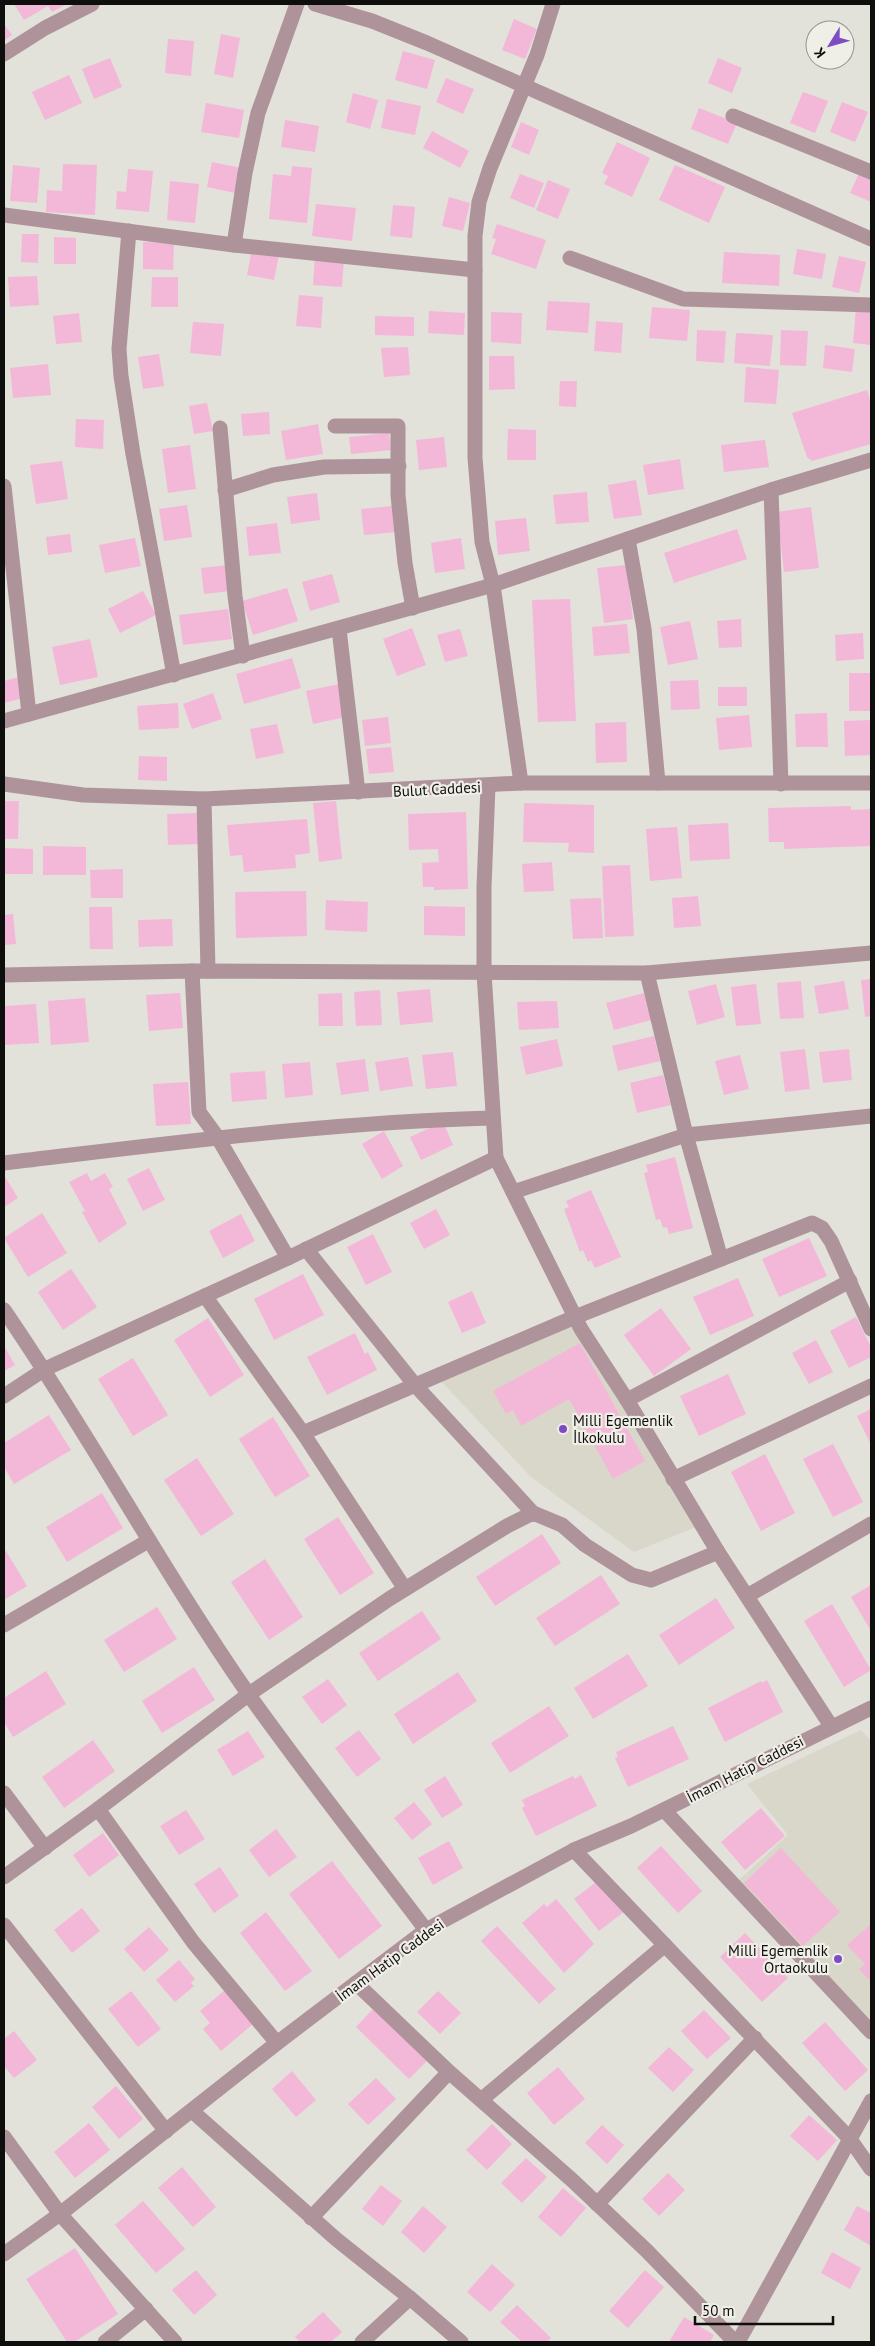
<svg xmlns="http://www.w3.org/2000/svg" width="875" height="2346" viewBox="0 0 875 2346" font-family="'PT Sans',sans-serif">
<style>
.built{fill:#d9d7c9}
.building{fill:#f3b8d8}
.lines{fill:none;stroke-linecap:round;stroke-linejoin:round}
.minor{stroke:#af939a;stroke-width:15}
.poi-dot{fill:#7d4cc4;stroke:#efeee7;stroke-width:2}
.labels{text-anchor:middle;dominant-baseline:central;stroke-width:4.5;stroke-linejoin:round;paint-order:stroke}
.street-label{font-size:15px;fill:#0e0e0c;stroke:#efeee7}
.poi-label{font-size:15px;fill:#0e0e0c;stroke:#efeee7;text-anchor:start}
</style>
<rect width="100%" height="100%" fill="#e2e1da"/>
<g class="built">
<path d="M576 1324 698 1526 634 1552 531 1477 441 1381Z"/>
<path d="M861 1730 871 1741V2038L738 1881 788 1835 747 1784Z"/>
</g>
<g class="building">
<path d="M14 4H67L52 12 48 6 24 20Z"/>
<path d="M514 19 537 29 525 59 502 50Z"/>
<path d="M4 24 12 35 4 41Z"/>
<path d="M221 34 240 38 233 78 214 74Z"/>
<path d="M168 39 194 41 191 76 165 73Z"/>
<path d="M812 39H815V56L808 55Z"/>
<path d="M403 51 435 60 427 89 395 80Z"/>
<path d="M110 58 122 87 94 99 82 69Z"/>
<path d="M718 58 742 68 732 93 708 83Z"/>
<path d="M69 75 82 103 45 120 32 92Z"/>
<path d="M446 78 474 89 463 114 436 102Z"/>
<path d="M803 92 828 101 815 133 790 123Z"/>
<path d="M353 93 378 100 370 129 346 122Z"/>
<path d="M387 99 421 106 415 135 381 128Z"/>
<path d="M842 102 868 112 855 142 830 132Z"/>
<path d="M206 103 244 110 239 138 201 132Z"/>
<path d="M699 108 737 123 728 144 691 129Z"/>
<path d="M285 120 319 126 315 152 281 147Z"/>
<path d="M521 122 539 130 529 155 511 147Z"/>
<path d="M432 131 469 151 460 168 423 148Z"/>
<path d="M617 142 650 158 632 197 604 184 608 176 602 173Z"/>
<path d="M212 162 241 168 235 193 207 187Z"/>
<path d="M63 164 97 165 95 215 46 212 47 190 62 191Z"/>
<path d="M13 165 40 168 37 203 10 201Z"/>
<path d="M675 165 725 187 709 223 659 200Z"/>
<path d="M292 166 312 168 307 223 269 219 273 174 291 176Z"/>
<path d="M128 169 153 171 149 212 116 209 117 191 126 192Z"/>
<path d="M860 171 871 176V202L850 193Z"/>
<path d="M520 174 544 183 534 208 510 198Z"/>
<path d="M548 180 570 189 558 219 536 210Z"/>
<path d="M170 181 199 184 195 223 167 220Z"/>
<path d="M449 197 470 203 463 231 442 226Z"/>
<path d="M316 204 356 208 352 241 312 236Z"/>
<path d="M393 205 415 207 412 238 390 236Z"/>
<path d="M497 224 546 240 536 269 491 254 496 239 492 238Z"/>
<path d="M22 234H39L38 263 21 262Z"/>
<path d="M54 237 76 238V264H54Z"/>
<path d="M143 242 174 243 173 270 143 269Z"/>
<path d="M252 249 279 254 274 280 247 275Z"/>
<path d="M797 249 826 254 822 279 793 274Z"/>
<path d="M724 252 780 255 779 286 722 283Z"/>
<path d="M839 256 866 262 859 293 832 287Z"/>
<path d="M315 257 344 259 342 287 313 285Z"/>
<path d="M37 276 39 305 10 307 8 277Z"/>
<path d="M152 277H178V307H151Z"/>
<path d="M299 295 323 297 321 328 296 326Z"/>
<path d="M548 301 590 303 588 333 546 330Z"/>
<path d="M652 307 690 310 687 341 649 338Z"/>
<path d="M856 308 871 310V345L853 343Z"/>
<path d="M429 311 465 313 464 335 428 333Z"/>
<path d="M491 312 522 313 521 344 491 342Z"/>
<path d="M79 313 82 342 56 344 53 316Z"/>
<path d="M375 316 414 317V336L375 335Z"/>
<path d="M596 321 623 323 621 353 594 351Z"/>
<path d="M193 322 224 324 221 356 190 353Z"/>
<path d="M697 330 726 331 724 363 696 361Z"/>
<path d="M781 330 808 331 806 366 780 365Z"/>
<path d="M736 333 773 335 770 366 734 363Z"/>
<path d="M825 345 855 349 852 372 823 368Z"/>
<path d="M408 347 410 375 384 377 381 348Z"/>
<path d="M159 354 164 386 143 389 138 357Z"/>
<path d="M489 356H514L515 389 489 390Z"/>
<path d="M48 364 51 395 13 398 10 368Z"/>
<path d="M746 367 779 370 776 404 744 402Z"/>
<path d="M560 381H577L576 407 559 406Z"/>
<path d="M867 390 871 403V444L812 461 807 457 792 413Z"/>
<path d="M207 403 213 431 194 434 189 406Z"/>
<path d="M269 412 270 434 243 436 241 414Z"/>
<path d="M76 419 104 420 103 449 75 447Z"/>
<path d="M318 424 323 454 286 460 281 431Z"/>
<path d="M508 429 536 430V460H507Z"/>
<path d="M389 433 391 450 351 454 349 437Z"/>
<path d="M444 437 447 467 419 470 416 440Z"/>
<path d="M765 440 769 467 724 472 721 445Z"/>
<path d="M190 445 196 489 168 493 162 449Z"/>
<path d="M680 459 684 489 648 495 643 465Z"/>
<path d="M62 461 68 499 36 504 30 465Z"/>
<path d="M636 480 642 515 614 519 608 485Z"/>
<path d="M587 492 589 522 556 524 553 495Z"/>
<path d="M317 493 320 520 291 524 287 497Z"/>
<path d="M187 505 192 537 164 541 159 509Z"/>
<path d="M393 506 396 532 364 535 361 509Z"/>
<path d="M811 507 819 568 784 572 777 512Z"/>
<path d="M526 518 530 551 498 555 495 521Z"/>
<path d="M277 523 281 553 249 556 246 527Z"/>
<path d="M737 529 747 559 674 583 664 553Z"/>
<path d="M70 534 72 552 48 555 46 537Z"/>
<path d="M135 538 141 566 105 573 99 545Z"/>
<path d="M461 538 465 569 435 573 431 543Z"/>
<path d="M228 565 231 591 204 594 201 568Z"/>
<path d="M626 565 633 619 604 623 597 568Z"/>
<path d="M332 574 340 602 310 611 302 582Z"/>
<path d="M287 588 298 621 253 635 242 601Z"/>
<path d="M143 591 156 615 120 633 108 609Z"/>
<path d="M570 599 576 721 538 722 532 600Z"/>
<path d="M228 609 232 639 183 645 179 615Z"/>
<path d="M741 619 742 647 719 648 717 621Z"/>
<path d="M690 621 698 659 668 665 660 627Z"/>
<path d="M627 624 630 653 594 656 592 627Z"/>
<path d="M412 628 426 665 397 676 383 639Z"/>
<path d="M460 629 468 656 445 662 437 635Z"/>
<path d="M863 633 864 659 836 661 835 635Z"/>
<path d="M90 639 98 677 60 685 52 647Z"/>
<path d="M292 658 301 688 244 704 236 674Z"/>
<rect x="849" y="673" width="22" height="38"/>
<path d="M19 677 24 698 4 703V681Z"/>
<path d="M698 680 700 709 671 710 670 681Z"/>
<path d="M339 684 346 717 313 724 306 691Z"/>
<rect x="718" y="687" width="29" height="19"/>
<path d="M213 693 222 719 192 729 183 704Z"/>
<path d="M178 703 179 728 139 730 137 706Z"/>
<path d="M827 713 828 747H796L795 714Z"/>
<path d="M749 715 752 747 719 750 716 718Z"/>
<path d="M388 717 391 743 365 746 362 720Z"/>
<path d="M871 720V755L845 756 844 721Z"/>
<path d="M626 722 627 762 596 763 595 723Z"/>
<path d="M277 724 284 753 256 759 250 729Z"/>
<path d="M391 747 394 772 369 774 366 749Z"/>
<path d="M139 756 167 757V781L138 780Z"/>
<path d="M4 801H19L18 839H4Z"/>
<path d="M336 801 342 859 319 862 313 803Z"/>
<path d="M524 803 594 805V853L568 852 569 843 523 842Z"/>
<path d="M851 806V810L871 809V846L784 849V842H769L768 808Z"/>
<path d="M466 812 468 889 434 890V887H423L422 863 439 862 438 849 409 850 408 814Z"/>
<path d="M200 813 201 844 168 845 167 814Z"/>
<path d="M307 819 310 853 295 855 296 868 244 872 242 855 230 856 227 825Z"/>
<path d="M728 823 730 859 690 861 688 825Z"/>
<path d="M677 827 682 878 650 881 646 829Z"/>
<path d="M43 846 86 847V875H43Z"/>
<path d="M4 848 33 849V874H4Z"/>
<path d="M552 862 554 891 524 892 522 864Z"/>
<path d="M630 865 634 936 605 937 602 866Z"/>
<path d="M123 869V898H91L90 870Z"/>
<path d="M306 891 307 936 236 938 235 892Z"/>
<path d="M698 896 701 926 674 928 672 898Z"/>
<path d="M601 898 603 938 573 939 570 899Z"/>
<path d="M326 900 368 902 367 932 325 930Z"/>
<path d="M424 906 465 907V936L424 935Z"/>
<path d="M89 907H112L113 949H90Z"/>
<path d="M13 914 16 944 4 945V915Z"/>
<path d="M172 919 173 946 139 947 138 920Z"/>
<path d="M871 979V1016L865 1017 861 980Z"/>
<path d="M801 981 804 1018 780 1019 777 983Z"/>
<path d="M844 981 849 1009 819 1014 814 986Z"/>
<path d="M716 984 725 1017 697 1025 688 991Z"/>
<path d="M756 984 761 1024 736 1026 731 987Z"/>
<path d="M430 989 433 1022 400 1025 397 992Z"/>
<path d="M380 990 382 1025 356 1026 354 992Z"/>
<path d="M180 993 183 1028 149 1031 146 995Z"/>
<path d="M342 993 343 1026H319L318 994Z"/>
<path d="M644 993 651 1020 614 1030 606 1003Z"/>
<path d="M85 998 89 1042 51 1045 48 1001Z"/>
<path d="M557 1001 559 1028 519 1030 517 1002Z"/>
<path d="M36 1004 39 1043 4 1045V1006Z"/>
<path d="M654 1036 660 1061 618 1071 612 1046Z"/>
<path d="M557 1039 563 1066 526 1075 520 1047Z"/>
<path d="M805 1049 810 1089 785 1092 780 1052Z"/>
<path d="M849 1049 852 1080 823 1083 819 1052Z"/>
<path d="M453 1052 457 1086 426 1089 422 1055Z"/>
<path d="M740 1055 749 1089 724 1095 715 1061Z"/>
<path d="M408 1057 413 1086 380 1091 375 1062Z"/>
<path d="M365 1059 369 1091 341 1095 336 1063Z"/>
<path d="M310 1062 313 1095 285 1098 282 1064Z"/>
<path d="M265 1071 267 1099 232 1102 230 1073Z"/>
<path d="M663 1075 671 1105 637 1113 630 1083Z"/>
<path d="M188 1082 191 1124 156 1126 153 1084Z"/>
<path d="M443 1122 453 1145 421 1160 410 1137Z"/>
<path d="M384 1131 403 1166 382 1179 362 1144Z"/>
<path d="M675 1157 693 1228 669 1234 667 1227 663 1228 660 1219 656 1220 644 1173 648 1172 646 1165Z"/>
<path d="M149 1168 165 1200 143 1211 127 1179Z"/>
<path d="M87 1173 91 1181 105 1173 113 1187 109 1189 127 1224 99 1243 82 1212 85 1211 69 1182Z"/>
<path d="M4 1175 18 1198 4 1207Z"/>
<path d="M591 1190 621 1257 595 1268 591 1260 588 1262 583 1250 580 1252 564 1209 569 1207 566 1201Z"/>
<path d="M436 1209 450 1235 424 1249 410 1223Z"/>
<path d="M42 1213 67 1253 28 1277 4 1238Z"/>
<path d="M241 1214 255 1241 223 1258 209 1231Z"/>
<path d="M373 1234 392 1272 366 1285 347 1247Z"/>
<path d="M809 1238 827 1276 779 1297 762 1259Z"/>
<path d="M71 1269 97 1307 63 1330 38 1292Z"/>
<path d="M303 1274 324 1315 274 1340 254 1299Z"/>
<path d="M738 1278 754 1316 710 1335 693 1297Z"/>
<path d="M472 1291 486 1323 462 1333 448 1302Z"/>
<path d="M661 1308 691 1349 654 1376 624 1335Z"/>
<path d="M856 1317 871 1347V1357L849 1368 830 1331Z"/>
<path d="M208 1318 244 1375 210 1397 174 1340Z"/>
<path d="M355 1333 365 1354 368 1352 377 1370 327 1395 307 1357Z"/>
<path d="M816 1340 833 1372 809 1384 792 1353Z"/>
<path d="M580 1343 645 1461 613 1479 569 1399 521 1426 513 1410 506 1414 493 1391Z"/>
<path d="M4 1346 15 1365 4 1371Z"/>
<path d="M133 1358 168 1415 133 1436 98 1379Z"/>
<path d="M728 1374 746 1414 699 1436 680 1396Z"/>
<path d="M871 1409V1445L857 1416Z"/>
<path d="M49 1415 71 1450 14 1484 4 1467V1443Z"/>
<path d="M273 1417 310 1476 275 1497 239 1439Z"/>
<path d="M833 1444 863 1502 833 1517 803 1459Z"/>
<path d="M765 1454 795 1513 761 1531 731 1472Z"/>
<path d="M197 1458 234 1514 201 1536 164 1480Z"/>
<path d="M102 1493 123 1528 67 1562 46 1527Z"/>
<path d="M338 1517 374 1573 340 1595 304 1539Z"/>
<path d="M542 1534 561 1563 495 1606 476 1577Z"/>
<path d="M6 1551 27 1586 4 1600V1552Z"/>
<path d="M265 1559 303 1617 269 1640 231 1582Z"/>
<path d="M601 1575 620 1604 555 1646 536 1618Z"/>
<path d="M871 1585V1631L851 1597Z"/>
<path d="M716 1598 735 1628 679 1665 659 1635Z"/>
<path d="M832 1604 871 1670 844 1687 804 1621Z"/>
<path d="M157 1607 177 1639 124 1672 104 1640Z"/>
<path d="M422 1611 441 1639 378 1681 359 1653Z"/>
<path d="M628 1654 648 1686 593 1719 574 1688Z"/>
<path d="M194 1667 215 1700 162 1733 142 1701Z"/>
<path d="M46 1671 66 1704 13 1737 4 1722V1698Z"/>
<path d="M458 1672 477 1701 413 1744 394 1714Z"/>
<path d="M328 1679 347 1705 322 1724 302 1697Z"/>
<path d="M767 1680 783 1712 725 1742 708 1708 761 1681V1683Z"/>
<path d="M549 1706 569 1736 510 1773 491 1743Z"/>
<path d="M673 1726 689 1759 628 1787 615 1758 618 1757 616 1752Z"/>
<path d="M359 1730 381 1759 357 1777 335 1748Z"/>
<path d="M248 1731 265 1757 233 1776 217 1750Z"/>
<path d="M93 1740 115 1771 64 1808 42 1777Z"/>
<path d="M581 1775 597 1806 536 1836 522 1808 525 1806 522 1800 573 1776 575 1779Z"/>
<path d="M445 1776 463 1805 442 1818 424 1790Z"/>
<path d="M414 1802 432 1824 412 1840 394 1818Z"/>
<path d="M761 1808 785 1836 745 1870 721 1842Z"/>
<path d="M186 1810 205 1839 179 1855 160 1826Z"/>
<path d="M276 1829 297 1857 269 1877 249 1850Z"/>
<path d="M103 1833 119 1855 89 1877 73 1855Z"/>
<path d="M449 1841 463 1868 433 1885 418 1858Z"/>
<path d="M661 1846 702 1891 678 1913 637 1868Z"/>
<path d="M781 1848 840 1912 803 1946 744 1883Z"/>
<path d="M332 1861 382 1926 339 1959 289 1894Z"/>
<path d="M220 1867 239 1896 214 1913 194 1884Z"/>
<path d="M600 1879 625 1911 599 1931 574 1899Z"/>
<path d="M556 1899 594 1944 564 1973 522 1923 544 1904 547 1907Z"/>
<path d="M82 1908 100 1931 72 1953 54 1930Z"/>
<path d="M266 1912 312 1971 285 1991 240 1933Z"/>
<path d="M871 1924V1982L859 1969 865 1964 847 1945Z"/>
<path d="M497 1926 556 1989 539 2004 481 1941Z"/>
<path d="M149 1927 169 1950 144 1972 124 1949Z"/>
<path d="M745 1933 788 1978 762 2002 720 1957Z"/>
<path d="M179 1960 195 1979 191 1983 194 1986 175 2002 156 1980Z"/>
<path d="M225 1990 253 2024 221 2051 203 2029 210 2023 200 2011Z"/>
<path d="M131 1991 161 2029 138 2047 108 2009Z"/>
<path d="M438 1991 461 2013 440 2034 417 2012Z"/>
<path d="M374 2008 428 2060 409 2079 356 2027Z"/>
<path d="M704 2010 731 2038 707 2059 681 2031Z"/>
<path d="M825 2022 868 2070 845 2091 802 2043Z"/>
<path d="M14 2031 37 2060 14 2078 4 2066V2039Z"/>
<path d="M669 2047 694 2070 673 2092 648 2068Z"/>
<path d="M558 2067 585 2099 554 2125 527 2093Z"/>
<path d="M292 2071 316 2100 296 2117 272 2089Z"/>
<path d="M376 2078 396 2099 368 2125 348 2104Z"/>
<path d="M116 2086 143 2119 119 2139 92 2107Z"/>
<path d="M809 2115 837 2140 818 2161 790 2136Z"/>
<path d="M89 2123 110 2150 75 2178 54 2152Z"/>
<path d="M492 2124 512 2144 487 2170 466 2150Z"/>
<path d="M602 2125 624 2145 607 2164 585 2143Z"/>
<path d="M526 2158 547 2177 522 2203 501 2183Z"/>
<path d="M182 2167 216 2207 193 2227 158 2188Z"/>
<path d="M668 2173 685 2190 659 2216 642 2199Z"/>
<path d="M381 2185 402 2201 383 2226 362 2209Z"/>
<path d="M563 2188 586 2208 561 2237 538 2217Z"/>
<path d="M143 2201 185 2249 156 2273 115 2225Z"/>
<path d="M423 2206 447 2227 424 2253 401 2232Z"/>
<path d="M857 2206 871 2213V2246L844 2230Z"/>
<path d="M75 2248 118 2314 74 2342H67L26 2279Z"/>
<path d="M832 2252 861 2268 850 2289 821 2273Z"/>
<path d="M492 2264 515 2285 490 2312 467 2292Z"/>
<path d="M196 2270 217 2295 194 2315 172 2290Z"/>
<path d="M645 2270 664 2287 628 2328 609 2311Z"/>
<path d="M517 2305 551 2338 547 2342H522L500 2322Z"/>
<path d="M323 2312 342 2332 331 2342H300L295 2337Z"/>
<path d="M684 2317 714 2335 710 2342H669Z"/>
</g>
<g class="lines">
<g class="minor">
<path d="M315 4 372 21 427 43 871 239"/>
<path d="M4 54 45 28 92 4"/>
<path d="M733 116 871 172"/>
<path d="M4 215 234 245 475 270"/>
<path d="M129 231 119 349 121 376 133 454 174 675"/>
<path d="M234 245 245 173 258 113 297 4"/>
<path d="M570 258 683 299 871 305"/>
<path d="M335 426H398V495L405 563 413 608"/>
<path d="M220 428 235 596 243 656"/>
<path d="M4 486 29 714"/>
<path d="M225 490 273 475 324 467 399 466"/>
<path d="M771 490 781 784"/>
<path d="M628 539 644 629 658 783"/>
<path d="M339 629 358 792"/>
<path d="M4 721 493 585 771 490 871 460"/>
<path d="M521 783 493 585 482 542 475 458V236L479 202 490 168 537 55 553 4"/>
<path d="M4 784 83 795 204 799 521 783H871"/>
<path d="M488 786 484 887V973L496 1158 581 1329 627 1400 718 1552 831 1726"/>
<path d="M204 799 208 971"/>
<path d="M192 971 199 1112 218 1138 288 1258"/>
<path d="M647 973 686 1135 721 1259"/>
<path d="M4 975 192 971 647 973 871 953"/>
<path d="M4 1163C166 1144 329 1122 493 1118"/>
<path d="M513 1192 686 1135 871 1116"/>
<path d="M306 1249 415 1385 533 1513"/>
<path d="M205 1296 303 1433 405 1589"/>
<path d="M4 1310C90 1435 162 1570 249 1695 306 1775 367 1852 426 1930"/>
<path d="M4 1396 45 1369 288 1258 496 1158"/>
<path d="M627 1400 850 1281"/>
<path d="M303 1433 575 1317 812 1223 822 1228 831 1241 871 1329"/>
<path d="M673 1479 871 1386"/>
<path d="M747 1596 871 1524"/>
<path d="M4 1625 148 1541"/>
<path d="M4 1793 45 1848"/>
<path d="M98 1809 193 1942 277 2043"/>
<path d="M664 1810 871 2032"/>
<path d="M574 1850 850 2139 871 2169"/>
<path d="M4 1877 98 1809 249 1694 389 1599 507 1526 533 1513 562 1525 585 1545 632 1575 651 1580 718 1552"/>
<path d="M4 1925 166 2131"/>
<path d="M356 1983 449 2072 572 2180 647 2251 735 2342"/>
<path d="M481 2100 665 1945"/>
<path d="M192 2111 336 2239 410 2298 461 2342"/>
<path d="M4 2137 60 2214 175 2342"/>
<path d="M597 2204 755 2038"/>
<path d="M311 2218 449 2072"/>
<path d="M4 2254 60 2214 277 2043 426 1930 574 1850 631 1826 871 1708"/>
<path d="M105 2342 146 2309"/>
<path d="M362 2342 410 2298"/>
<path d="M738 2342 871 2101"/>
</g>
</g>
<g class="poi-dot">
<circle cx="563" cy="1429" r="5"/>
<circle cx="838" cy="1959" r="5"/>
</g>
<g class="labels">
<g class="street-label">
<text transform="translate(437 789) rotate(-3)">Bulut Caddesi</text>
<text transform="translate(745 1769) rotate(-27)">İmam Hatip Caddesi</text>
<text transform="translate(390 1960) rotate(-36)">İmam Hatip Caddesi</text>
</g>
<g class="poi-label">
<text x="573" y="1420">Milli Egemenlik<tspan x="573" dy="17">İlkokulu</tspan></text>
<text x="828" y="1950" text-anchor="end">Milli Egemenlik<tspan x="828" dy="17">Ortaokulu</tspan></text>
</g>
</g>
<rect width="875" height="2346" fill="none" stroke="#0e0e0c" stroke-width="10"/>
<g transform="translate(830 45) rotate(233)"><circle r="24" fill="#efeee7" stroke="#95948f"/>
<path d="M0-4L9 19L0 12L-9 19Z" fill="#7d4cc4"/>
<text y="-8" font-size="14" font-weight="bold" text-anchor="middle" fill="#0e0e0c">K</text>
</g>
<path d="M695 2316v8h138v-8" fill="none" stroke="#0e0e0c" stroke-width="2.5"/>
<text x="702" y="2316" font-size="15" fill="#0e0e0c" stroke="#efeee7" stroke-width="4" paint-order="stroke">50 m</text>
</svg>
